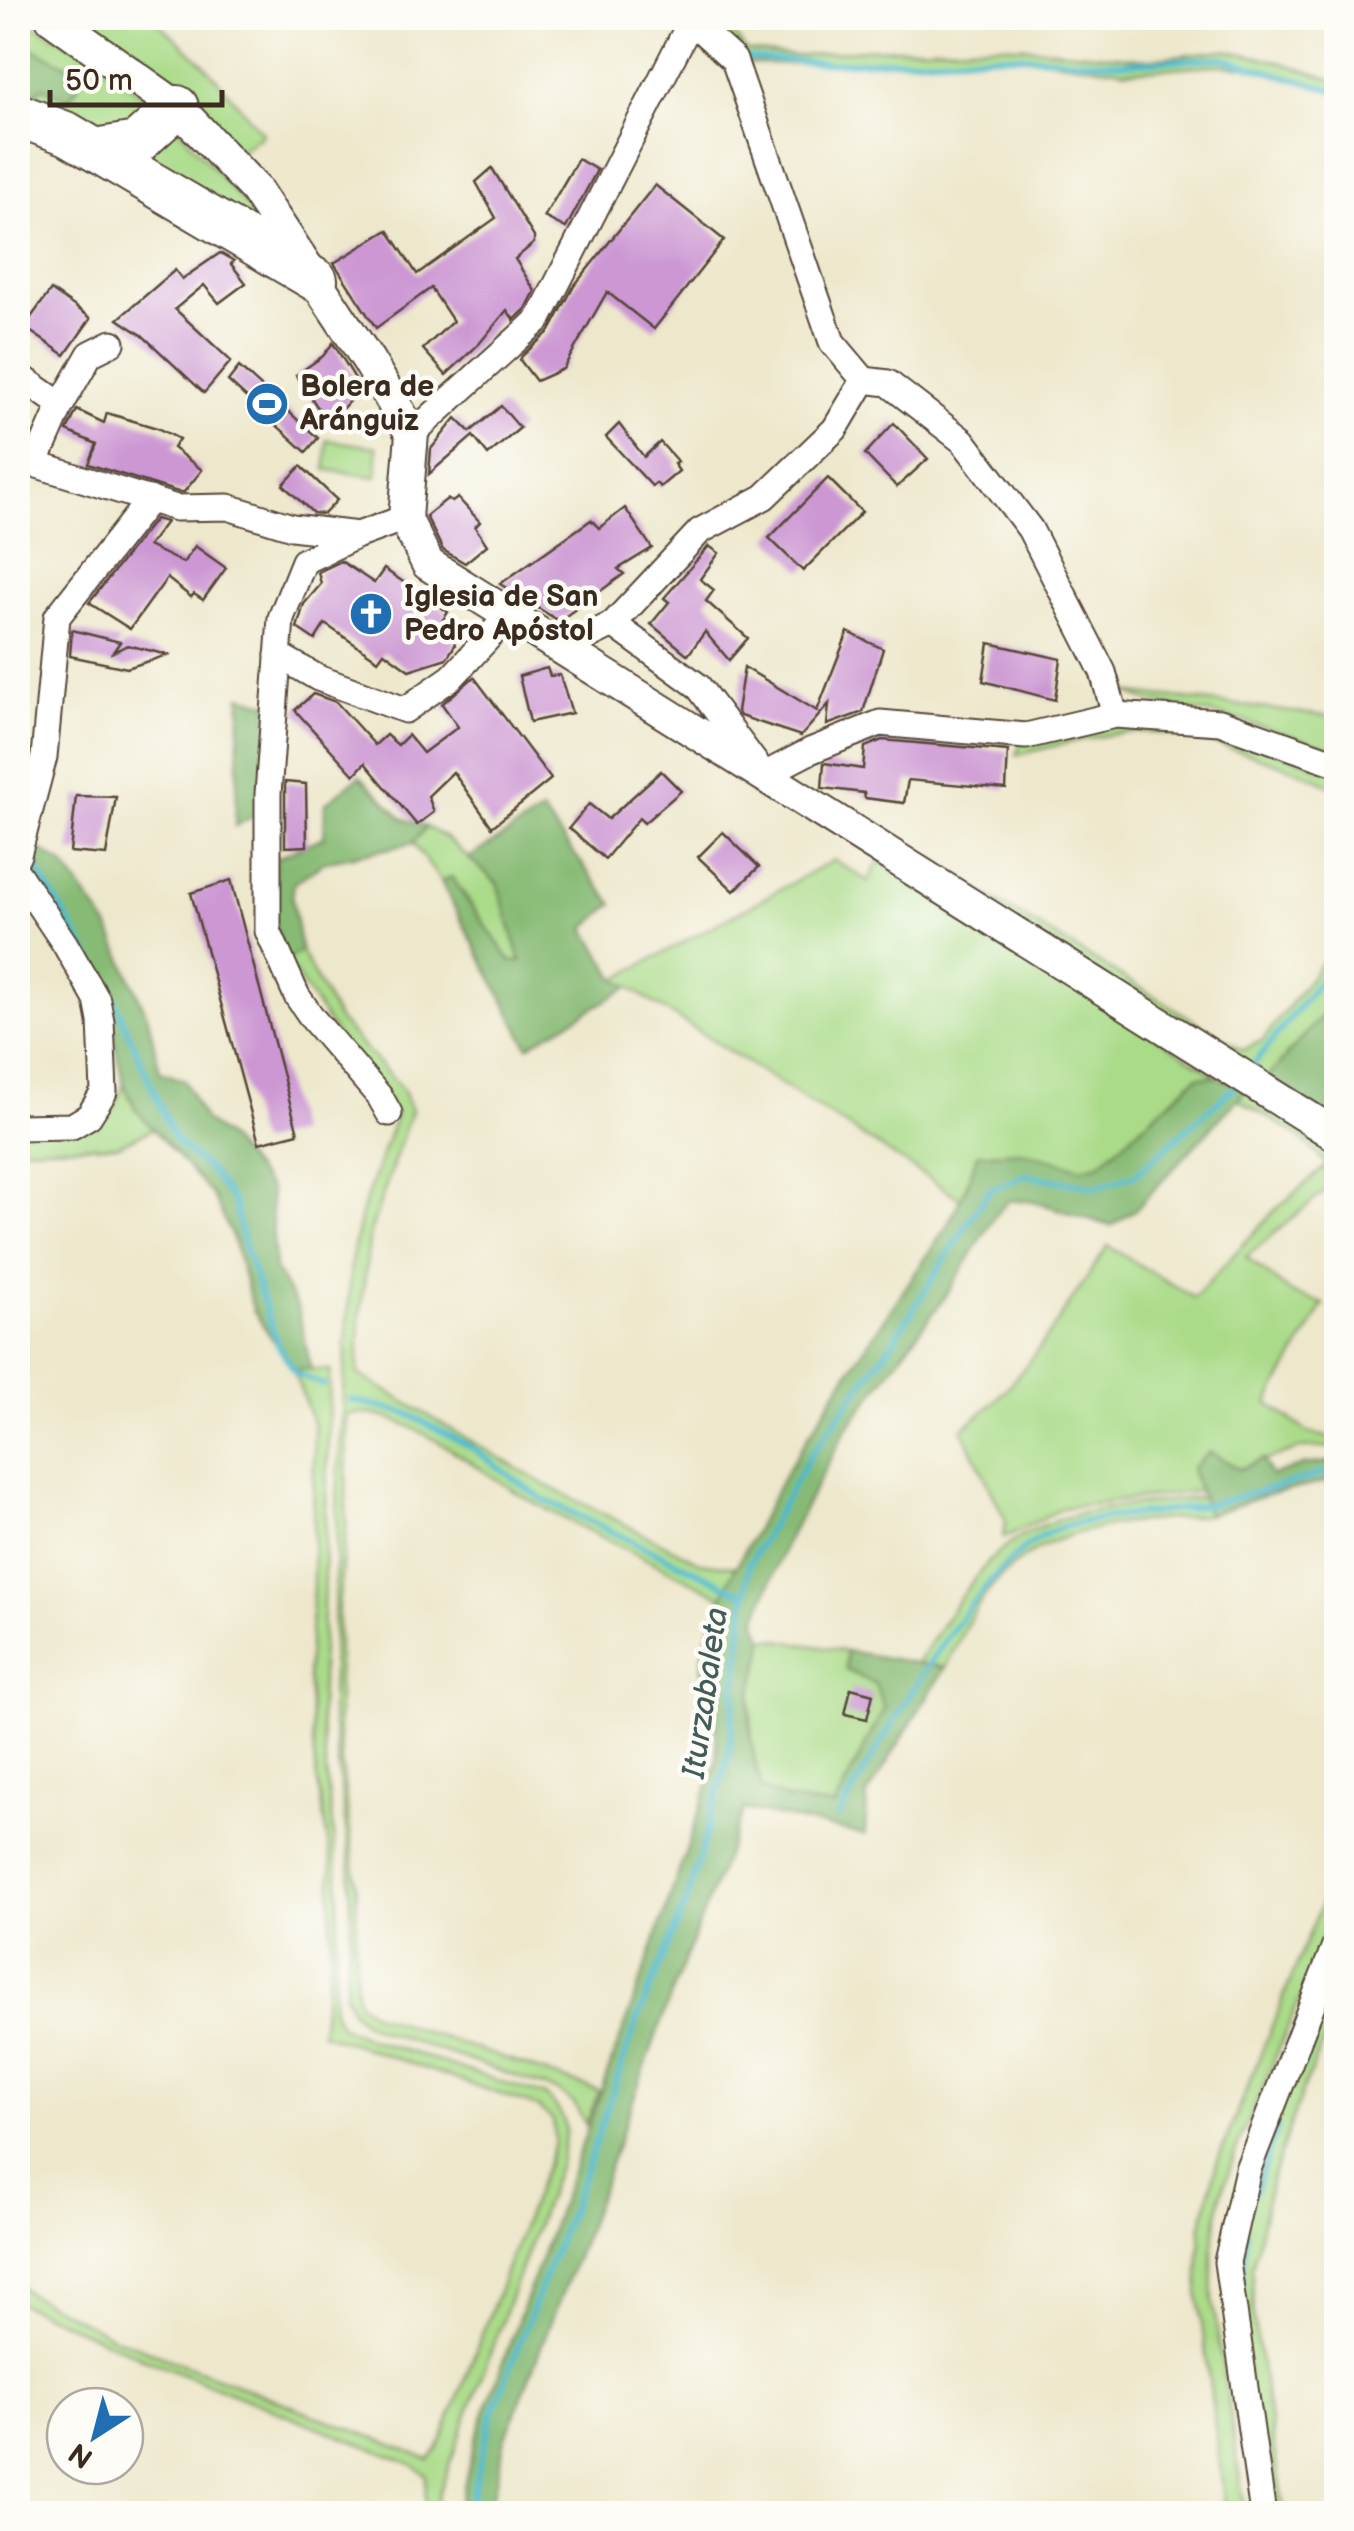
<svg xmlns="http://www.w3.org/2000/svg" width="1354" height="2531" viewBox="0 0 1354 2531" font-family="'Balsamiq Sans',sans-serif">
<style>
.green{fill:#aadb89;stroke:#728254;stroke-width:2.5}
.forest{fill:#87bb75;stroke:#61724a;stroke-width:2.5}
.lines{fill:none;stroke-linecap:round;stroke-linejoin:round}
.stream{stroke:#4ebaca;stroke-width:6}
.building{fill:#cc97d3}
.minor-casing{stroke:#564638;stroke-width:29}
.tertiary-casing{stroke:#564638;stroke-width:36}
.trunk-casing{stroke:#564638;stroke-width:46}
.minor{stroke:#fff;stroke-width:25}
.tertiary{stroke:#fff;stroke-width:32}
.trunk{stroke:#fff;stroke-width:42}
.labels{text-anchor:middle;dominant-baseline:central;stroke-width:9;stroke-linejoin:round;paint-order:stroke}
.poi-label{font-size:30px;font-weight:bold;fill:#3b2a1e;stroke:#fdfcf7;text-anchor:start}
.water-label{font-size:32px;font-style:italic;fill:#425c5a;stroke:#fdfcf7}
</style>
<rect width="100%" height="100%" fill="#fdfcf7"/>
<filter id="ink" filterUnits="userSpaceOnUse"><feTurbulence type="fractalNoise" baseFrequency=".01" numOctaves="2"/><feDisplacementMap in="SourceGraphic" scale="20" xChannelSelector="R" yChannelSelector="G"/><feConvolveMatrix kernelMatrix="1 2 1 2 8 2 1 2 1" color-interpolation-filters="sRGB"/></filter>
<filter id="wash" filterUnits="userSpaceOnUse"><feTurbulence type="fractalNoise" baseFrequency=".0048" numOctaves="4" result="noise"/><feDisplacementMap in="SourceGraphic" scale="40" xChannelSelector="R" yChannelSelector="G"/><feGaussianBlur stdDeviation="2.25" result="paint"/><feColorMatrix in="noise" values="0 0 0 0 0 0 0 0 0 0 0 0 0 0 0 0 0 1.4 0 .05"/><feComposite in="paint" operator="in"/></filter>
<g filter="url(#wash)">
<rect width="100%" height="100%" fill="#ede7cb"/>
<g class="green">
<path d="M18 18 82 49 145 97C135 162 57 121 18 108L42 87 75 69 18 44Z"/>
<path d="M79 18H153L204 64 263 134 239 152C190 98 139 58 79 18Z"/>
<path d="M704 18H720L747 51 796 56 867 49 1004 45 1147 59 1225 50 1277 61 1336 81V91L1261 68 1218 65 1127 71 1031 57 970 55 789 64 749 63 745 73Z"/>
<path d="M175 124 263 226 126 157Z"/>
<path d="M327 440 377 447V477L326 470Z"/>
<path d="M1125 692 1336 717V749L1235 719 1151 702Z"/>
<path d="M1121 723 1218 732 1336 772V789C1297 765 1176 728 1130 732 1092 736 1054 746 1017 755L1020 743Z"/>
<path d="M426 827 445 837 497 883 521 961 511 962 452 877 441 882 413 843Z"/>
<path d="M934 859 955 876 1243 1050 1262 1041 1336 944V1000L1265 1080 928 866Z"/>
<path d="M834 860 868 881 880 860 1217 1076 1197 1077 1099 1164 1083 1168 978 1154 961 1199 616 979Z"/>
<path d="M301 951 337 1018 403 1090 411 1111 370 1233 360 1317 358 1374 544 1484 700 1562 736 1567 722 1597C659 1564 593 1535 531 1501 481 1474 405 1404 347 1415L346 1526 338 1608V1733L357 1887 355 1981 358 2002 374 2014 599 2091 586 2125 574 2104 558 2091 382 2031 363 2022 352 2011 345 1995 351 1924 350 1861 331 1710 338 1480 351 1262 361 1213 396 1115 344 1047 286 960Z"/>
<path d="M124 1084 136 1110 153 1129 118 1145 18 1148V1131L92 1126 112 1111Z"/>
<path d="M1247 1089 1336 1147V1182L1246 1257 1293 1294 1324 1304 1268 1403 1309 1433 1336 1439V1447L1302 1448 1240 1469 1210 1452 1191 1469 1199 1491 1063 1508 1003 1538 1006 1521 962 1429C1025 1383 1064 1310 1108 1246L1194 1298 1273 1212 1327 1165 1299 1136 1238 1099Z"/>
<path d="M293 1369 330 1370 320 1715 339 1888 333 2011 340 2025 369 2039 546 2096C571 2121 567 2129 560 2161L432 2513H425L426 2475 413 2465 146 2359 18 2303V2284L29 2294 116 2338 429 2459 438 2450 555 2141 553 2120 537 2107 321 2033 331 1947V1860L315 1767 307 1672 313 1589 314 1426Z"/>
<path d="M1202 1497 1208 1515C1130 1524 1048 1521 992 1586 972 1609 959 1642 945 1668L917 1663C938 1631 959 1596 984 1567 1036 1505 1129 1507 1202 1497Z"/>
<path d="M765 1638 846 1651V1670L875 1684 885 1708 834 1807 789 1800 762 1789 752 1754 751 1697Z"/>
<path d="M1336 1868V1914L1235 2153 1220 2198 1212 2253 1213 2302 1245 2513 1226 2514 1198 2293 1201 2229 1217 2162Z"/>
<path d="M1336 1966V2015L1301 2094 1271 2181 1252 2268 1254 2321 1284 2513H1267L1235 2293 1249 2185Z"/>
</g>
<g class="forest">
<path d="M21 43 75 69 78 87 68 100 42 87 32 98 18 95V44Z"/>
<path d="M241 696 269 704 266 809 235 826Z"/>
<path d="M360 776 402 818 426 827 413 843 324 862 294 883 292 898 301 951 286 960 273 919 276 858 324 837 325 804Z"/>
<path d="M542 812 613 904 585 928 616 979 629 987 528 1046 441 882 451 877 511 962 521 961 497 883 469 858Z"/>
<path d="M28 842 64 865 109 928 148 1018 160 1072 184 1080 204 1120 228 1139 270 1189 275 1269 298 1309 311 1369H293L254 1312 233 1239 213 1196 136 1110 124 1084 104 996 21 866Z"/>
<path d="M1336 1000V1125L1265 1080Z"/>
<path d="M1216 1076 1247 1089 1136 1209 1111 1226 1030 1200 1008 1201 994 1217 948 1293 846 1430 786 1542 756 1620C772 1652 757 1663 751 1695 746 1726 754 1760 762 1789L789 1800 834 1807 884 1708 875 1684 846 1670V1651L945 1668 867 1795 865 1835 744 1809 665 2011 584 2237 505 2439 489 2513 457 2514 476 2437 651 1953 717 1760 716 1719 701 1668 704 1644 730 1578 785 1474 840 1385 945 1229 968 1184 977 1154 1020 1151 1083 1168 1099 1164 1197 1077Z"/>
<path d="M1210 1452 1240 1469 1262 1459 1271 1476 1303 1465 1336 1461V1480L1266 1495 1208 1515 1191 1469Z"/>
</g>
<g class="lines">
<g class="stream">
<path d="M742 58 829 63 1008 55 1120 63 1221 58 1336 91"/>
<path d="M28 854 110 990 175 1140 211 1172 234 1203 244 1245 278 1345 296 1373 324 1385"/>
<path d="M1254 1064 1336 960"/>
<path d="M351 1400 406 1413 471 1447 539 1497 746 1595"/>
<path d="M838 1817C882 1744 977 1559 1055 1530 1102 1513 1155 1516 1204 1505 1249 1496 1293 1482 1336 1470"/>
<path d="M1302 2065 1336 1985"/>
<path d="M1255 2191 1277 2127"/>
<path d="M1242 2280 1246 2232"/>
<path d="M467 2514 491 2418 591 2155 638 2018 687 1900 729 1754 749 1564 811 1454 892 1343 989 1190 1026 1175 1095 1187 1135 1175 1233 1088"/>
</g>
</g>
<g id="blocks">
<g class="building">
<path d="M578 159 597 170 566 228 544 217Z"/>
<path d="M492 168 534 237V243L515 259 535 291 526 309 514 320 507 310 479 344 446 375 423 349 453 321 431 288 376 328 334 263 388 230 417 274 496 218 476 182Z"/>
<path d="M655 185 724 240 654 329 607 292 563 369 536 381 520 360 522 356 550 331 574 286Z"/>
<path d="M220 253 234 261 231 264 246 283 219 303 204 285 175 309 231 361 204 393 142 335 118 319 175 270 182 279Z"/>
<path d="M51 290 91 318 65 355 24 327Z"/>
<path d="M333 343 361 388 340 411 324 417 296 375 323 356Z"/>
<path d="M239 367 318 438 306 452 228 381Z"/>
<path d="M501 406 520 428 488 455 473 436 429 474 431 449 456 418 470 432Z"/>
<path d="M77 410 104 423 107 413 157 428 179 439 173 448 202 470 184 492H178L88 464 96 444 67 431Z"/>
<path d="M894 423 928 459 897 487 865 454Z"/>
<path d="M619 424 644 457 660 442 678 462 674 464 679 471 660 487 656 483 652 486 606 437Z"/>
<path d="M301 466 337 500 324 514 313 513 283 485Z"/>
<path d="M828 478 862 512 803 571 769 538Z"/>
<path d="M458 498 480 522 475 527 487 545 465 563 443 550 426 516 447 499 452 502Z"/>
<path d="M625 508 652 548 618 569 624 574 559 621 500 584 591 520 599 528Z"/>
<path d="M155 519 166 522 148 546 183 563 195 546 226 568 203 600 194 594 191 597 167 578 130 629 89 603Z"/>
<path d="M709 546 719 553 700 579 714 590 706 601 748 638 729 660 705 632 688 655 651 624 669 602 664 598Z"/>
<path d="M341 561 374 583 384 569 448 612 439 626 452 635 455 645 447 658 409 670 384 652 378 660 325 624 315 640 297 628 304 604 321 584 318 572Z"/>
<path d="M72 630 120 642 113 652 128 645 168 655 127 668 70 656Z"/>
<path d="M848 632 883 649 863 712 827 725 829 704 801 736 740 716 737 711 744 667 817 711Z"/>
<path d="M989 643 1061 659 1055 700 983 681Z"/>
<path d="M547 668 550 676 560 675 572 713 530 722 519 676Z"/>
<path d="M474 677 551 779 492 827 453 772 428 796 434 812 417 825 365 763 354 775 295 710 313 694 336 702 375 745 386 735 398 745 408 735 423 753 458 727 442 704Z"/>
<path d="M882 740 1008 751 1006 789 908 780 904 803 865 798 864 793 822 788 824 763 863 769 865 747Z"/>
<path d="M661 771 681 791 644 823 639 818 605 859 569 828 589 804 608 819Z"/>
<path d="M285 782 306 784 307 846 285 847Z"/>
<path d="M76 796 116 797 106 855 70 852Z"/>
<path d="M723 832 759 867 734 891 698 857Z"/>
<path d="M231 880 298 1133 259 1143 191 893Z"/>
<path d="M851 1688 873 1694 867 1719 845 1714Z"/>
</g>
</g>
</g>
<g filter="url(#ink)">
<use href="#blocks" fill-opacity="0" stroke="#564638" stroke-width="2.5"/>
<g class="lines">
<g class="minor-casing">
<g id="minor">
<path d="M18 375 61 405"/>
<path d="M412 434 539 319 691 21 734 60 832 342 864 380 888 383 963 441 1030 529 1103 672 1115 715"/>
<path d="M18 459 176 508 228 507 292 527 358 535"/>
<path d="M35 464 61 405 90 354 112 343"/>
<path d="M613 624 700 531 764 497 835 429 864 380"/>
<path d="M564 648 613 624 698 686 764 775 810 751 880 723 1026 736 1115 715 1220 722 1336 763"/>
<path d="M278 655 318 678 405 710 452 677 510 614"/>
<path d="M18 855 44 757 57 617 150 499"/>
<path d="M18 874 65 944 97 1000 101 1021 104 1092 89 1116 72 1126 18 1127"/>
<path d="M389 1113 380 1097 313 1019 297 996 268 931V794L281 618 304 561 358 535 405 518"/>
<path d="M1263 2514 1227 2262 1248 2169 1336 1943"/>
</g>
</g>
<g class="tertiary-casing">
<path id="tertiary" d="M52 18 177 107 255 189 368 360 412 434 405 518 428 564 1336 1135"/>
</g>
<g class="trunk-casing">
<g id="trunk">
<path d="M18 115 68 134 316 280"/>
<path d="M96 150 137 143 177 107"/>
</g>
</g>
<use href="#minor" class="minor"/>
<use href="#tertiary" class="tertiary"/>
<use href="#trunk" class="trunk"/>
</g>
</g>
<defs>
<g id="stadium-disc" transform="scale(2.25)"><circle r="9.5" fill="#1f6fb2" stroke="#fdfcf7"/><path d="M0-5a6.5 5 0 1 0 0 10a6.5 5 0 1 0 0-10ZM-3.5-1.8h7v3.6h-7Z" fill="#fff"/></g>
<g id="church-disc" transform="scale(2.25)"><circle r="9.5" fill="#1f6fb2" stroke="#fdfcf7"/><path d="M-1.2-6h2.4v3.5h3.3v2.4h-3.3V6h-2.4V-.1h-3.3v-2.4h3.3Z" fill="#fff"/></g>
</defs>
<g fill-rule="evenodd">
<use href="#stadium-disc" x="267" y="404"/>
<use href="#church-disc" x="371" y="614"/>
</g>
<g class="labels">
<g class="poi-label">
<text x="300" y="387">Bolera de<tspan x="300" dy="34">Aránguiz</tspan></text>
<text x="404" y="597">Iglesia de San<tspan x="404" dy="34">Pedro Apóstol</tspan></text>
</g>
<g class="water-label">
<text transform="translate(706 1693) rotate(-82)">Iturzabaleta</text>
</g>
</g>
<rect width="1354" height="2531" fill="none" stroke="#fdfcf7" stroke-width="60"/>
<g transform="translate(95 2436) rotate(216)"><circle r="48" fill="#fdfcf7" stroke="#afa8a0" stroke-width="2.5"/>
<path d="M0-8L18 38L0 25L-18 38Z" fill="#1f6fb2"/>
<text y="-15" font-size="28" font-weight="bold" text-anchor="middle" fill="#3b2a1e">N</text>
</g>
<path d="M50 90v15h172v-15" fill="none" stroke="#3b2a1e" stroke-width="5"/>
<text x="65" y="90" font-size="30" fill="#3b2a1e" stroke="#fdfcf7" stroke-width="8" paint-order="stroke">50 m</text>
</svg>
